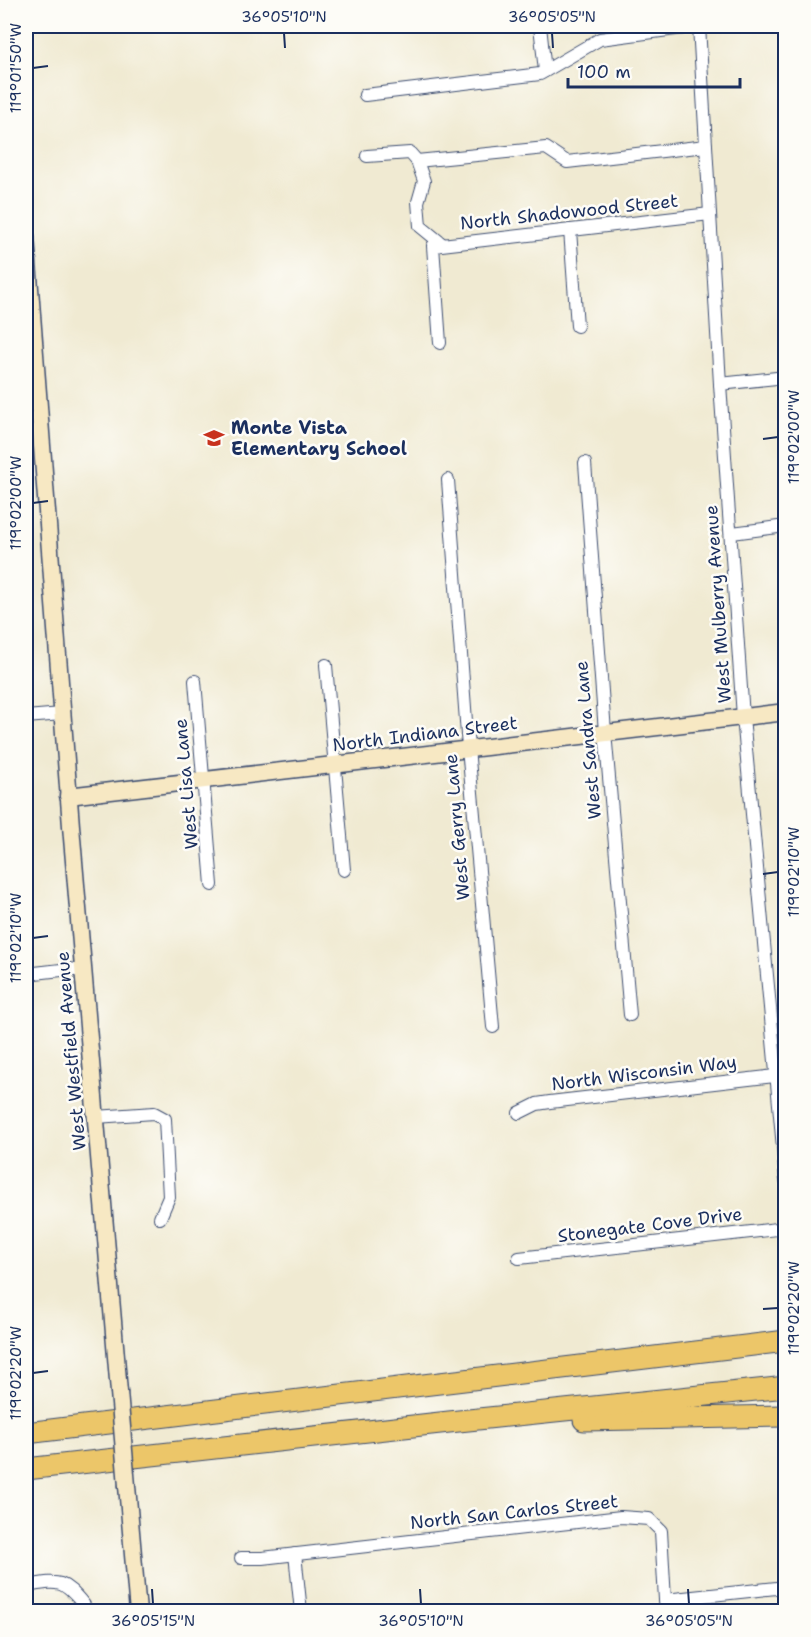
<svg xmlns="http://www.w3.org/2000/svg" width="811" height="1637" viewBox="0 0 811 1637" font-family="'Shantell Sans',sans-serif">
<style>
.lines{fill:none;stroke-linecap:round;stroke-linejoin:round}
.street-casing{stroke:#3b4b6f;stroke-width:14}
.secondary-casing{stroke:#3b4b6f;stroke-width:19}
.highway-casing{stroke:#3b4b6f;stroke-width:23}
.street{stroke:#fff;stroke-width:12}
.secondary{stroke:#f7e8c3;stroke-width:16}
.highway{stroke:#ecc669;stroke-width:21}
.secondary-bridge-casing{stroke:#3b4b6f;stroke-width:19;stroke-linecap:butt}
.secondary-bridge{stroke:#f7e8c3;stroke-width:16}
.ticks{fill:none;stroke:#1b2f5e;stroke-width:2}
.labels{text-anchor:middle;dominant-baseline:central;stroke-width:5;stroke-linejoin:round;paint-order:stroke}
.street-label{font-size:18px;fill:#1b2f5e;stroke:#fdfcf7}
.poi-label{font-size:18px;font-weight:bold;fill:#1b2f5e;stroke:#fdfcf7;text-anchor:start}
.neatline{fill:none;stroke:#1b2f5e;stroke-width:2}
.ticks-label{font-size:15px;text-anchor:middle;fill:#1b2f5e}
</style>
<rect width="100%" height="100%" fill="#fdfcf7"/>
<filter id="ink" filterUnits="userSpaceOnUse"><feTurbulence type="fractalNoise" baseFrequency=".0167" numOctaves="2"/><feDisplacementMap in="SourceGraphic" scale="12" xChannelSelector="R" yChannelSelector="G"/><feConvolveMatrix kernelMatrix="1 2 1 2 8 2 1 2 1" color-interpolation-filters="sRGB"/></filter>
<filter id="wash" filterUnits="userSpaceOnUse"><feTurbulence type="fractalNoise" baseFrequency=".008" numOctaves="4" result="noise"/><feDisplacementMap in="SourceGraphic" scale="24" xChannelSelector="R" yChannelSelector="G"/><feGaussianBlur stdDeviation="1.35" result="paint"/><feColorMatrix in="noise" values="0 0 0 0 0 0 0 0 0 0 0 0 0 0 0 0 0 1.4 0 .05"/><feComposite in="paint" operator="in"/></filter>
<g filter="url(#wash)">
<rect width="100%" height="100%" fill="#f0ead2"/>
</g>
<g filter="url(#ink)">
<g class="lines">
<g class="street-casing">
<g id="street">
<path d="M540 26 545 71"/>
<path d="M699 26 720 384 743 717 786 1180"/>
<path d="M365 95 540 74 600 39 699 26"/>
<path d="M367 156 410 153 417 161 546 148 567 162 706 146"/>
<path d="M417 161 424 181 418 202 420 226 442 244"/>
<path d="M570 230 577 326"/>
<path d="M440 343 433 246 710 214"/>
<path d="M720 384 786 377"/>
<path d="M585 463 605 732 630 1015"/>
<path d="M448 480 468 748 493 1027"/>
<path d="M732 533 786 526"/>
<path d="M326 665 344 870"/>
<path d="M195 681 212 885"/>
<path d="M26 717 62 714"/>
<path d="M26 974 70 969 84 972"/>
<path d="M519 1113 537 1104 550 1102 775 1076"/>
<path d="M96 1117 154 1113 165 1119 169 1197 160 1218"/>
<path d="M519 1258 786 1228"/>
<path d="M295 1554 301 1612"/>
<path d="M241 1558H262L621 1517 649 1519 661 1531 665 1600"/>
<path d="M26 1586C58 1581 62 1578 84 1605L81 1612"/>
<path d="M666 1612 665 1600 786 1587"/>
</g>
</g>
<g class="secondary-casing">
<g id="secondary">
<path d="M26 236 71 826 119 1392"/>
<path d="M68 796 786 712"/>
<path d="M127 1486 138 1612"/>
</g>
</g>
<g class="highway-casing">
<g id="highway">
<path d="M584 1420 786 1416"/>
<path d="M26 1433 786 1341"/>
<path d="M26 1469 449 1422 786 1387"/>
</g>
</g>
<use href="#street" class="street"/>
<use href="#secondary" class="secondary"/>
<use href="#highway" class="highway"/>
<g class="secondary-bridge-casing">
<path id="secondary-bridge" d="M119 1392 127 1486"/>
</g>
<use href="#secondary-bridge" class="secondary-bridge"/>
</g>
</g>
<path class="ticks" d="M284 33 285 48M552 33 553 48M33 68 48 66M763 439 778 437M33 503 48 501M763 874 778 872M33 938 48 936M763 1309 778 1308M33 1373 48 1371M152 1589 153 1604M420 1589 421 1604M688 1589 689 1604"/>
<defs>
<g id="school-bare" transform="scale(1.62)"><path d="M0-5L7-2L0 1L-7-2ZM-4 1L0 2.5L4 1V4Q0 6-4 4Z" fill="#c8321e" stroke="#fdfcf7" stroke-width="2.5" paint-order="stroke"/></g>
</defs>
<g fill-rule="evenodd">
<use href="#school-bare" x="214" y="438"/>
</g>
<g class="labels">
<g class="street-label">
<text transform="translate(569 212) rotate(-6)">North Shadowood Street</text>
<text transform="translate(718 604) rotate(-94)">West Mulberry Avenue</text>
<text transform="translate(425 734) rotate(-7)">North Indiana Street</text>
<text transform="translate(588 740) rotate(-95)">West Sandra Lane</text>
<text transform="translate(186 784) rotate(-95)">West Lisa Lane</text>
<text transform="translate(457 827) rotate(-95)">West Gerry Lane</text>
<text transform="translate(71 1051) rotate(-95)">West Westfield Avenue</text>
<text transform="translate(644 1073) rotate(-7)">North Wisconsin Way</text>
<text transform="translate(650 1225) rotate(-7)">Stonegate Cove Drive</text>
<text transform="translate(514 1512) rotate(-6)">North San Carlos Street</text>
</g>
<g class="poi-label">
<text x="231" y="428">Monte Vista<tspan x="231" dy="21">Elementary School</tspan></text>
</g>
</g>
<rect width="811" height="1637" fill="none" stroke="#fdfcf7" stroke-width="66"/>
<path d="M568 78v9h172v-9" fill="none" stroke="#1b2f5e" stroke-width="3"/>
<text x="577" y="78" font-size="18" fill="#1b2f5e" stroke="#fdfcf7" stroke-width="4.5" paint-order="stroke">100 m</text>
<rect x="33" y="33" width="745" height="1571" class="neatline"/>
<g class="ticks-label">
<text x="284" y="22">36°05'10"N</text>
<text x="552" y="22">36°05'05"N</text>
<text transform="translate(16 68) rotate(-90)" y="5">119°01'50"W</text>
<text transform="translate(794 437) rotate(-90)" y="5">119°02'00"W</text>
<text transform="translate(16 503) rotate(-90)" y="5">119°02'00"W</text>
<text transform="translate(794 872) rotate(-90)" y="5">119°02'10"W</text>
<text transform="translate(16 938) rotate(-90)" y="5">119°02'10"W</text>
<text transform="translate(794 1308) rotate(-90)" y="5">119°02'20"W</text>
<text transform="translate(16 1373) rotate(-90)" y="5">119°02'20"W</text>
<text x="153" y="1626">36°05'15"N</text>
<text x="421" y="1626">36°05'10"N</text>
<text x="689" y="1626">36°05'05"N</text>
</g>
</svg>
